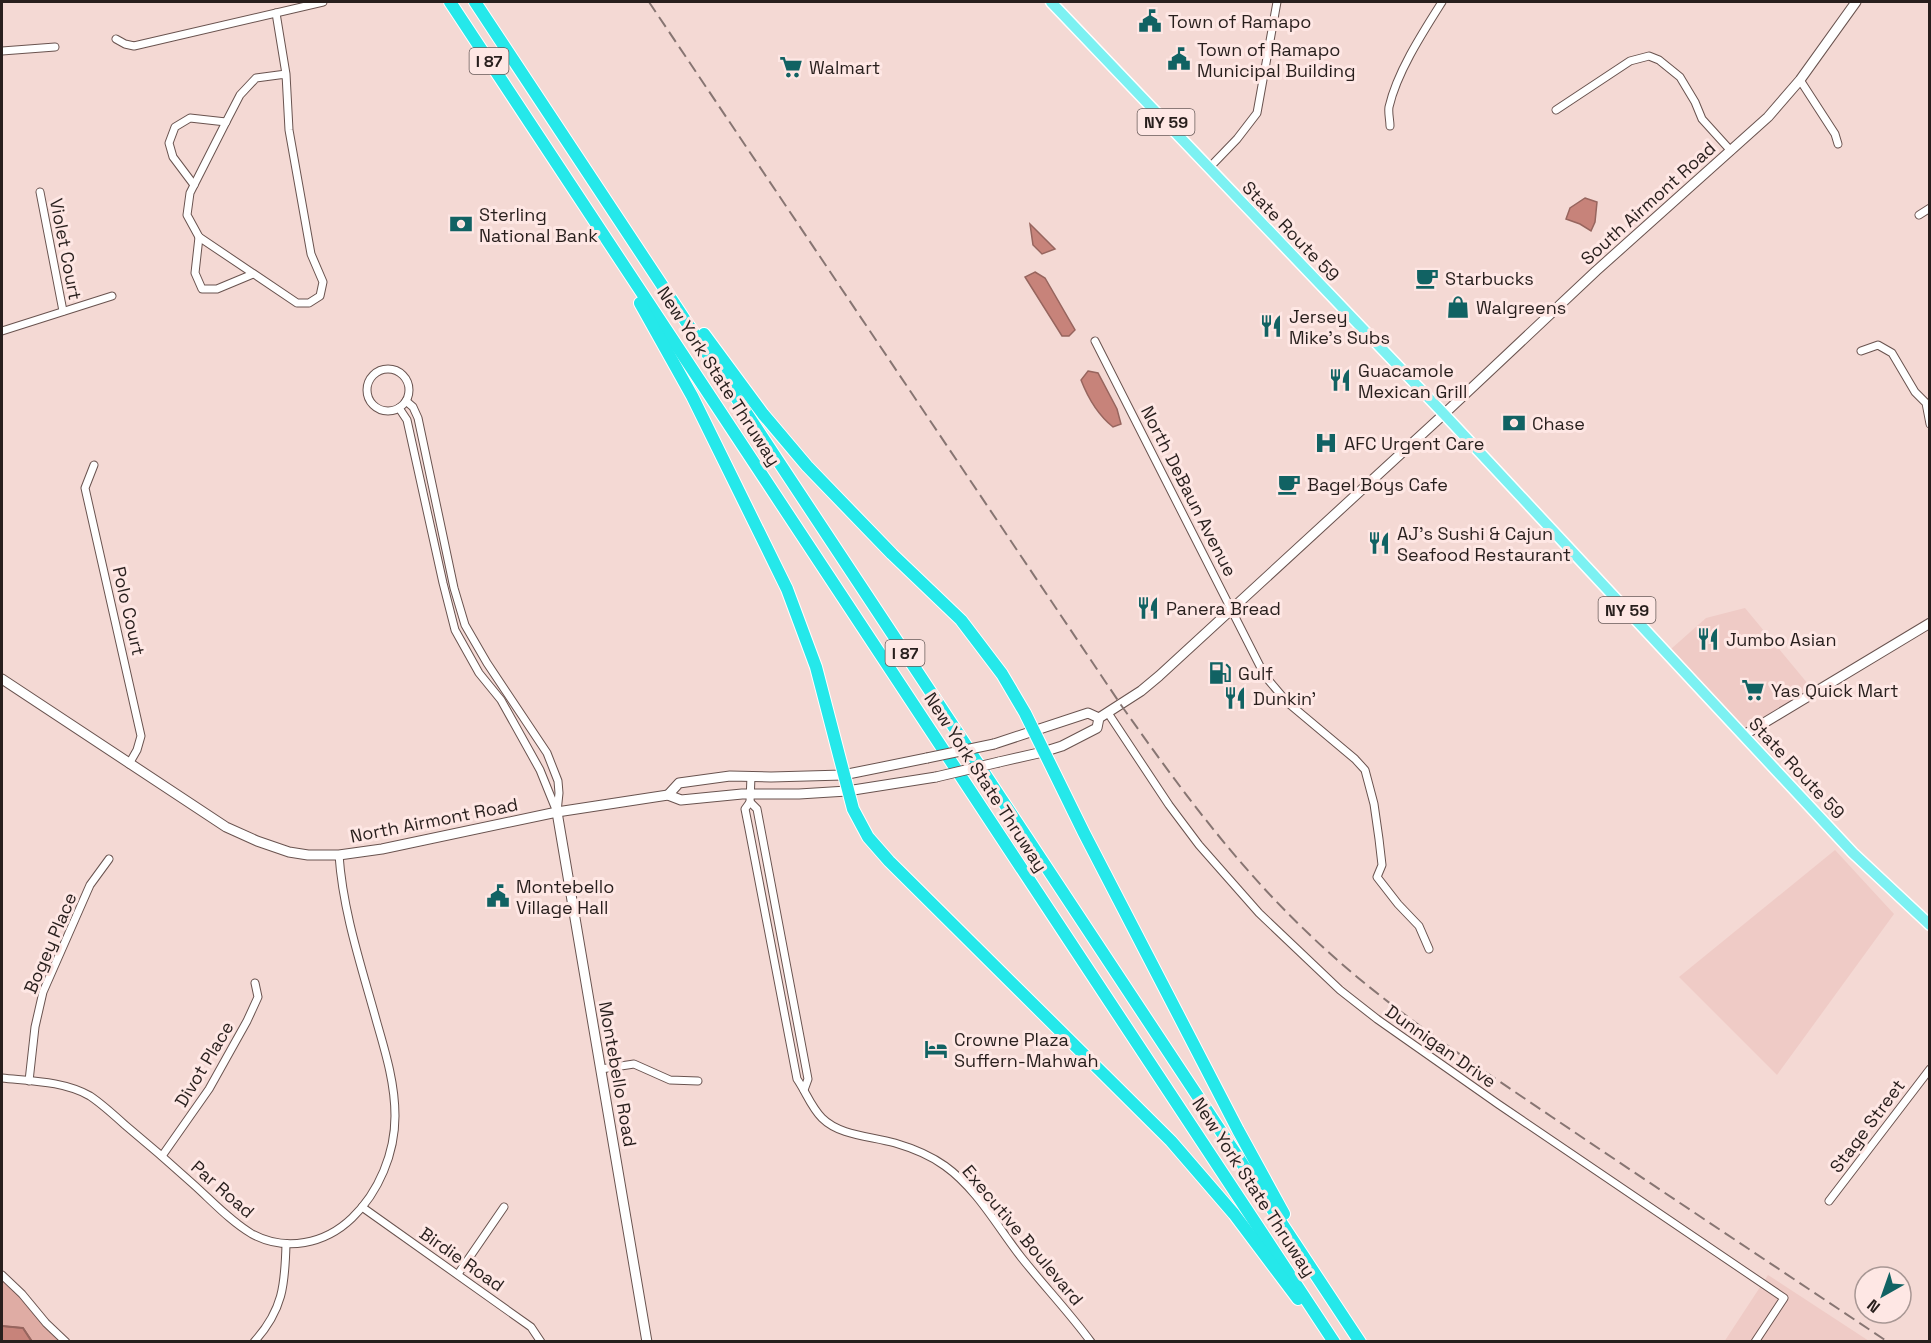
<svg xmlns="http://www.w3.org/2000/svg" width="1931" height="1343" viewBox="0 0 1931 1343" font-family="'Space Grotesk',sans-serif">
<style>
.built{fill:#efcbc6}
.green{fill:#dfaca4}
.water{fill:#c7837a;stroke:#97655e;stroke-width:1.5}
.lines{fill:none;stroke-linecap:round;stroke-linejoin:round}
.stream{stroke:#97655e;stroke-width:2}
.street-casing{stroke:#69534f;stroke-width:9}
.secondary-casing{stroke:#69534f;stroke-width:11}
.primary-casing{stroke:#fff;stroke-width:13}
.highway-casing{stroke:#fff;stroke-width:14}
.street{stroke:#fff;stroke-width:7}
.secondary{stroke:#fff;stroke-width:9}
.primary{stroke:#7cf1f2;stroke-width:10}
.highway{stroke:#25e8ea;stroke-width:12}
.rail{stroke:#877572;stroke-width:2;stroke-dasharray:12 6;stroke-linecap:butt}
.secondary-bridge-casing{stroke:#69534f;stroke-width:11;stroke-linecap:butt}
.secondary-bridge{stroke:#fff;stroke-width:9}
.labels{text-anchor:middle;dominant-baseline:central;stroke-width:6;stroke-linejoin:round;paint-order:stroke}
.shield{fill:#fee7e4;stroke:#685b59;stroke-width:1.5}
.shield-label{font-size:16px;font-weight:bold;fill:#281f1d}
.poi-label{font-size:18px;fill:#281f1d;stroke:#fee7e4;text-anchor:start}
.street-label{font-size:18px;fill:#281f1d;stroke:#fee7e4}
</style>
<rect width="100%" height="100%" fill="#f4d9d4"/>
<g class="built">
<path d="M1745 608 1813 690 1746 730 1671 649 1706 618Z"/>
<path d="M1835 850 1894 914 1777 1075 1679 977Z"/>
<path d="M1768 1275 1869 1341 1724 1342Z"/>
</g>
<path class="green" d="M2 1275 66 1341H2Z"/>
<g class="water">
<path d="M1585 198 1597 202 1595 222 1591 231 1580 224 1566 219 1570 208Z"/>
<path d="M1030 224 1055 249 1042 254 1033 245Z"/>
<path d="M1035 272 1045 278 1075 330 1069 336H1062L1025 277Z"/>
<path d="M1088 371 1098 373 1117 409 1121 424 1113 427C1098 415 1088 398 1081 380Z"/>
<path d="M2 1326 23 1328 32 1341H2Z"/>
</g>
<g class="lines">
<path class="stream" d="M2 1326 23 1328 32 1342"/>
<g class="street-casing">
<g id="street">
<path d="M276 13 286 74 256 78 240 95 226 122 190 193 187 215 199 237 297 303H309L320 296 323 282 311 254 289 130 286 74"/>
<path d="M116 39 125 44 134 46 323 2"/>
<path d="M2 51 55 47"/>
<path d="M1800 80 1835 134 1838 144"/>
<path d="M1556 110 1630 61 1649 56 1659 60 1680 77 1695 102 1702 119 1731 151"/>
<path d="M1390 126C1390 120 1388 113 1389 107 1397 72 1423 32 1442 2"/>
<path d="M1209 168 1237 139 1257 113 1277 2"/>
<path d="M194 185 173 157 169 143 175 127 190 118 226 122"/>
<path d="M40 192 63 311"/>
<path d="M1919 215 1930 208"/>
<path d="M199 237 195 273 202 289H217L253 274"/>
<path d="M2 331 112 296"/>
<path d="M1095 341 1265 676 1287 702 1355 759 1365 770 1374 804 1379 839 1382 865 1377 877 1398 904 1419 926 1429 949"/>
<path d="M1861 351 1878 345 1892 353 1915 392 1926 403 1930 424"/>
<circle cx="388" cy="390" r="21"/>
<path d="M406 401 413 407 418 418 454 588 465 625 487 663 547 753 558 781 559 793 557 812"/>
<path d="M399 408 407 420 443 583 455 630 479 673 501 700 540 770 557 812"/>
<path d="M94 465 85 488 141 736 137 750 129 764"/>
<path d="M1108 713 1169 805 1199 845 1259 913 1340 990 1377 1019 1498 1104 1784 1298 1755 1342"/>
<path d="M751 776 750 802 745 809 749 829 797 1079C806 1092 811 1107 822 1118 840 1136 871 1136 895 1143 912 1148 930 1155 945 1166 977 1189 997 1226 1021 1257 1044 1286 1069 1312 1091 1342"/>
<path d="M750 802 757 809 808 1079 804 1090"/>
<path d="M601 1069 634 1064 670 1080 698 1081"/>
<path d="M2 1078C30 1081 64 1081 90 1096 102 1104 114 1115 125 1125 148 1144 171 1164 193 1184 212 1201 230 1221 252 1234 286 1252 325 1244 352 1218 379 1192 395 1153 395 1116 395 1084 386 1054 377 1023 362 968 343 913 339 855"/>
<path d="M29 1081 35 1027 43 992 90 885 109 859"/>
<path d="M162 1156 209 1089 247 1021 258 997 255 983"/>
<path d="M1829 1201 1930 1069"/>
<path d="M362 1207 531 1327 541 1342"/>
<path d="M458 1274 504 1207"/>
<path d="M2 1275 22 1294 46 1323 66 1342"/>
<path d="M254 1342C283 1310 285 1285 286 1244"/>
</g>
</g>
<g class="secondary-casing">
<g id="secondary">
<path d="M2 679 226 827 257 841 289 852 308 855H339L382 849 557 812 668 795 681 800 742 794H799L847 791 936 777"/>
<path d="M1744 735 1930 623"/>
<path d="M994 744 1088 713 1099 718"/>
<path d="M999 762 1043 752 1062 746 1097 728 1099 718 1141 691 1159 676 1444 414 1596 271 1768 117 1800 80 1856 2"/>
<path d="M668 795 679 783 730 776 771 777 843 775 927 758"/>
<path d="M557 812 647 1342"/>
</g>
</g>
<g class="primary-casing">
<path id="primary" d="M1051 2 1444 414 1853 853 1930 925"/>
</g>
<g class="highway-casing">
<g id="highway">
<path d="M450 2 1334 1342"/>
<path d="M475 2 1360 1342"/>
<path d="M640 303 692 396 787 589 816 667 853 809 868 837 889 861 1171 1141 1234 1214 1298 1299"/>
<path d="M704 334 763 414 807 466 892 554 961 620 1002 674 1025 713 1084 833 1238 1130 1284 1214"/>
</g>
</g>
<use href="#street" class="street"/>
<use href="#secondary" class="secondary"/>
<use href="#primary" class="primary"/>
<use href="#highway" class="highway"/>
<path class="rail" d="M649 2 1121 705C1179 787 1236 865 1310 935 1383 1005 1468 1060 1552 1117 1663 1192 1776 1267 1888 1342"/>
<g class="secondary-bridge-casing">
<g id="secondary-bridge">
<path d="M927 758 994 744"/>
<path d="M936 777 999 762"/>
</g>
</g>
<use href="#secondary-bridge" class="secondary-bridge"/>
</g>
<defs>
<g id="civic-bare" transform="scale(1.8)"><path d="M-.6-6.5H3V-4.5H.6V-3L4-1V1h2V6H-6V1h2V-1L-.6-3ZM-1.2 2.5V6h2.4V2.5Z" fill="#116263" stroke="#fee7e4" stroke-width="2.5" paint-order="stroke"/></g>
<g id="supermarket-bare" transform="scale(1.8)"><path d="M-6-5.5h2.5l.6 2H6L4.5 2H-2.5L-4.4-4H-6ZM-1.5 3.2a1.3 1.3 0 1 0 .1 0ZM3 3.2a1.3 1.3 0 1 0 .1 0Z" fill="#116263" stroke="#fee7e4" stroke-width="2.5" paint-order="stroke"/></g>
<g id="bank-bare" transform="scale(1.8)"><path d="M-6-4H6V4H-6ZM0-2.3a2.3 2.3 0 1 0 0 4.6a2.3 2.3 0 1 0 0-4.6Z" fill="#116263" stroke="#fee7e4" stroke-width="2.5" paint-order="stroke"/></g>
<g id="cafe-bare" transform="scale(1.8)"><path d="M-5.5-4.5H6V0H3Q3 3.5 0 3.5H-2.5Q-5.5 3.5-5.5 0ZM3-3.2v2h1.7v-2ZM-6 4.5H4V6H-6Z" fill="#116263" stroke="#fee7e4" stroke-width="2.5" paint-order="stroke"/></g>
<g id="shop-bare" transform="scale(1.8)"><path d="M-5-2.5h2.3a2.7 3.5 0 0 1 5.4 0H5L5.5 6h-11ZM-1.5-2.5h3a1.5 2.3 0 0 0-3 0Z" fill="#116263" stroke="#fee7e4" stroke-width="2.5" paint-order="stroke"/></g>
<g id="restaurant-bare" transform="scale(1.8)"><path d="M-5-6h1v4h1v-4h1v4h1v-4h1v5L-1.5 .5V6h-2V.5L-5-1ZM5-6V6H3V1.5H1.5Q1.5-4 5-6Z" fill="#116263" stroke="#fee7e4" stroke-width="2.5" paint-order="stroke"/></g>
<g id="hospital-bare" transform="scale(1.8)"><path d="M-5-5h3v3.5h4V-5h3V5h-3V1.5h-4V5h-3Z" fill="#116263" stroke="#fee7e4" stroke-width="2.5" paint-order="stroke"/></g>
<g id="fuel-bare" transform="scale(1.8)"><path d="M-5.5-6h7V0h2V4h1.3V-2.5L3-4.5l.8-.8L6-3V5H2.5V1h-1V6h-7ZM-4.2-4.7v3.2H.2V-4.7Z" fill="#116263" stroke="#fee7e4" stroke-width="2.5" paint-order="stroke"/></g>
<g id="hotel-bare" transform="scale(1.8)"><path d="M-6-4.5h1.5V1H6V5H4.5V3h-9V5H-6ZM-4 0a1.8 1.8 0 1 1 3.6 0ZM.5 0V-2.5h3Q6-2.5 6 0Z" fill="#116263" stroke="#fee7e4" stroke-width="2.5" paint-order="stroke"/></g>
</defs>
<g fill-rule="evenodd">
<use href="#civic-bare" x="1150" y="21"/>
<use href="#civic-bare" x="1179" y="59"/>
<use href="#supermarket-bare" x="791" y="67"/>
<use href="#bank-bare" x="461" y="224"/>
<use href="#cafe-bare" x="1427" y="278"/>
<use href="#shop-bare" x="1458" y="307"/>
<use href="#restaurant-bare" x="1271" y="326"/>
<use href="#restaurant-bare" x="1340" y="380"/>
<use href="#bank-bare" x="1514" y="423"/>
<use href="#hospital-bare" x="1326" y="443"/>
<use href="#cafe-bare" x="1289" y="484"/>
<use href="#restaurant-bare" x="1379" y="543"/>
<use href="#restaurant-bare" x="1148" y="608"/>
<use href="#restaurant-bare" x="1708" y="639"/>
<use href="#fuel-bare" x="1220" y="673"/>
<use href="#supermarket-bare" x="1753" y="690"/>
<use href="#restaurant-bare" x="1235" y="698"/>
<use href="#civic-bare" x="498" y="896"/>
<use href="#hotel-bare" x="936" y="1049"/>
</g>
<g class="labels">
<g class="shield">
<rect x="469.5" y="48" width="39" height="26" rx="4.5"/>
<rect x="1137.5" y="109" width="57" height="26" rx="4.5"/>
<rect x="1598.5" y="597" width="57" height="26" rx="4.5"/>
<rect x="885.5" y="640" width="39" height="26" rx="4.5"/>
</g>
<g class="shield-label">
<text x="489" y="61">I 87</text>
<text x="1166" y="122">NY 59</text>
<text x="1627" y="610">NY 59</text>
<text x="905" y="653">I 87</text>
</g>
<g class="poi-label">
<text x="1168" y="21">Town of Ramapo</text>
<text x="1197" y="49">Town of Ramapo<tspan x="1197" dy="21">Municipal Building</tspan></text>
<text x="809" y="67">Walmart</text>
<text x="479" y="214">Sterling<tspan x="479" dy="21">National Bank</tspan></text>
<text x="1445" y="278">Starbucks</text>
<text x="1476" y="307">Walgreens</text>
<text x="1289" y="316">Jersey<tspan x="1289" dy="21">Mike's Subs</tspan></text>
<text x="1358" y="370">Guacamole<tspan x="1358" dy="21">Mexican Grill</tspan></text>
<text x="1532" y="423">Chase</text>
<text x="1344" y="443">AFC Urgent Care</text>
<text x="1307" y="484">Bagel Boys Cafe</text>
<text x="1397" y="533">AJ's Sushi &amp; Cajun<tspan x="1397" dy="21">Seafood Restaurant</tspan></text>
<text x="1166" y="608">Panera Bread</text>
<text x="1726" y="639">Jumbo Asian</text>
<text x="1238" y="673">Gulf</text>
<text x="1771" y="690">Yas Quick Mart</text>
<text x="1253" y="698">Dunkin'</text>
<text x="516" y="886">Montebello<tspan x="516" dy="21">Village Hall</tspan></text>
<text x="954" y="1039">Crowne Plaza<tspan x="954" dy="21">Suffern-Mahwah</tspan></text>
</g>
<g class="street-label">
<text transform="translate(1648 203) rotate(-42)">South Airmont Road</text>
<text transform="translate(1291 231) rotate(46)">State Route 59</text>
<text transform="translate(66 249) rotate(79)">Violet Court</text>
<text transform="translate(719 376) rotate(57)">New York State Thruway</text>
<text transform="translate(1189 491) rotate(63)">North DeBaun Avenue</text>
<text transform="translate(129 611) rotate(77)">Polo Court</text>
<text transform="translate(1797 768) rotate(47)">State Route 59</text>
<text transform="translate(986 782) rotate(57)">New York State Thruway</text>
<text transform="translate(434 820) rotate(-11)">North Airmont Road</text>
<text transform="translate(50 943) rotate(-67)">Bogey Place</text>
<text transform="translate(1441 1046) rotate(35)">Dunnigan Drive</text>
<text transform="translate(204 1064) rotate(-59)">Divot Place</text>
<text transform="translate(618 1074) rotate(80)">Montebello Road</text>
<text transform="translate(1867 1126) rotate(-53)">Stage Street</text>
<text transform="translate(1254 1187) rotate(57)">New York State Thruway</text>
<text transform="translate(223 1189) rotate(41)">Par Road</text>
<text transform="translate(1023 1235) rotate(50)">Executive Boulevard</text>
<text transform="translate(462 1259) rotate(35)">Birdie Road</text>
</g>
</g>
<rect width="1931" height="1343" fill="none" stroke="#281f1d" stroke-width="6"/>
<g transform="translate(1883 1295) rotate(220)"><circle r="28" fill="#fee7e4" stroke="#a89794" stroke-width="1.5"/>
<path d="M0-4.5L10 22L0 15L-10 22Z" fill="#116263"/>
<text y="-9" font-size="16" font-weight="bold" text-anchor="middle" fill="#281f1d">N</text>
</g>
</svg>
